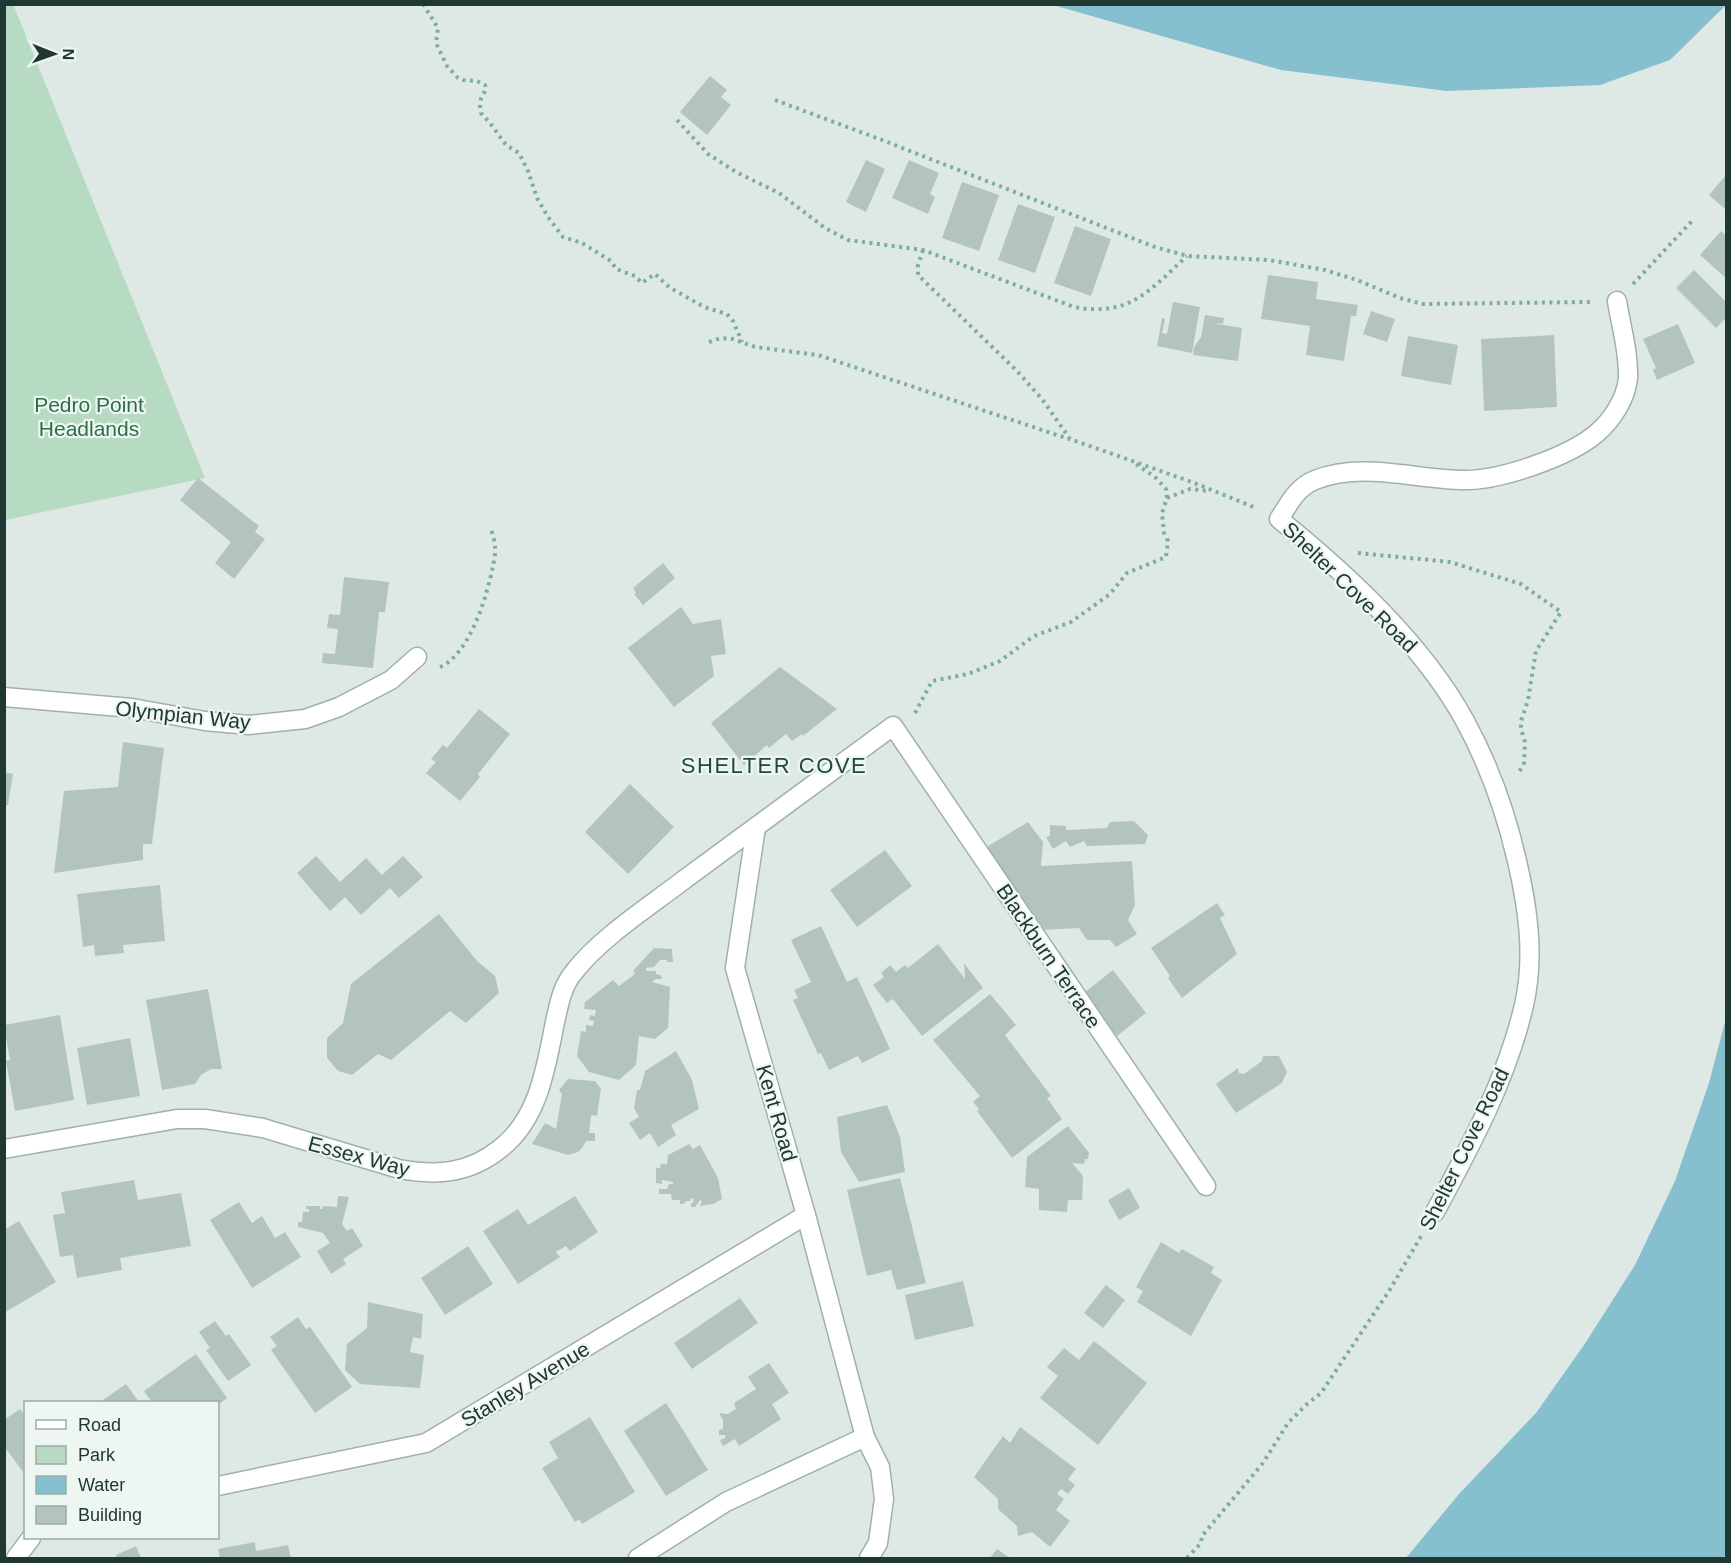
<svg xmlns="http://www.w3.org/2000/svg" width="1731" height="1563" viewBox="0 0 1731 1563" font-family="Arial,sans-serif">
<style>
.green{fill:#b7dac2}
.water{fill:#86bfce}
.building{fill:#b3c4be}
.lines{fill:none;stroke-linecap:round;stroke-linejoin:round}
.minor-casing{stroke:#a1b0ac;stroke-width:21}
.path{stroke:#7faca0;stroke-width:4;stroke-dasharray:3 4.5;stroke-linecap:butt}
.minor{stroke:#fff;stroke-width:18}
.labels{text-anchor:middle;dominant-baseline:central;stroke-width:4.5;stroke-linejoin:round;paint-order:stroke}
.park-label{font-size:21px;fill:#2b6e49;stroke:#eef6f2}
.street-label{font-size:21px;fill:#203833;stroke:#eef6f2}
.neighbourhood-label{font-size:22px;letter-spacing:1.5px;fill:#1d4941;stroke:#eef6f2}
</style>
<rect width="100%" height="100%" fill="#dee9e5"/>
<path class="green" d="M13 4 205 478 5 520 4 5Z"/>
<g class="water">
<path d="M1053 5H1726L1670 60 1600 85 1447 91 1281 70Z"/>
<path d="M1726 1018V1558H1406L1459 1494 1536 1413 1584 1345 1635 1265 1675 1181 1709 1083Z"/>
</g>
<g class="building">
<path d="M710 76 727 90 721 97 731 105 707 135 680 112Z"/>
<path d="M866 160 885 169 866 212 846 202Z"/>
<path d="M909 160 939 173 930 194 935 197 928 214 892 198Z"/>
<path d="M1726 175V210L1709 195Z"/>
<path d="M962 182 999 195 979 251 942 238Z"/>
<path d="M1018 204 1055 217 1035 273 998 260Z"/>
<path d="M1075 226 1111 239 1091 296 1054 283Z"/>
<path d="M1721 231 1726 236V278L1700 255Z"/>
<path d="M1694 270 1726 302V318L1716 328 1676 288Z"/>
<path d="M1268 275 1318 282 1316 299 1358 305 1356 316H1351L1344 361 1306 355 1310 326 1261 319Z"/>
<path d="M1173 302 1200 307 1192 353 1157 346 1162 318 1165 319 1162 333 1167 334Z"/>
<path d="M1371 311 1395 319 1387 342 1363 334Z"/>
<path d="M1205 315 1224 318 1223 324 1217 323V324L1242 328 1238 361 1193 355 1194 347 1201 337Z"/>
<path d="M1678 324 1695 363 1657 380 1653 370 1656 368 1643 339Z"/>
<path d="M1554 335 1557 407 1484 411 1481 339Z"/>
<path d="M1408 336 1458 345 1451 385 1401 376Z"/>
<path d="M198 478 259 526 255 532 265 539 234 579 215 563 231 542 180 500Z"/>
<path d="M663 563 675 578 643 605 634 594 636 593 633 588Z"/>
<path d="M344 577 389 582 385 612H379L373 668 322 663 323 653 335 654 338 629 327 628 329 614 340 615Z"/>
<path d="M681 607 693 624 721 619 726 654 711 656 714 676 674 707 628 648Z"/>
<path d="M780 667 837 709 803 736 802 734 792 741 786 734 769 748 767 745 744 765 711 723Z"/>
<path d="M479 709 510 734 478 774 480 777 460 801 426 773 436 762 431 759 443 745 447 748Z"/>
<path d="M123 742 164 748 152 844H143V860L54 873 64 791 118 787Z"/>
<path d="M4 772 13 774 8 805H4Z"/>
<path d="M630 784 674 827 628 874 585 832Z"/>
<path d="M1134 821 1148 835 1145 844 1087 846 1084 841 1070 847 1066 841 1053 849 1046 837 1050 836V825L1066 826V830L1107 828 1110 822Z"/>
<path d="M1028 822 1043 842 1041 866 1132 861 1135 905 1128 920 1137 934 1116 947 1110 940H1087L1079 928 1044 930 1043 926 1032 929 1014 885 995 894 975 854Z"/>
<path d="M885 850 912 886 857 927 830 890Z"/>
<path d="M316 856 340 882 366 858 382 875 403 856 423 877 399 898 390 888 361 915 345 897 330 911 297 873Z"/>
<path d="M160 885 165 941 123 945 124 953 95 956 94 945 83 947 77 894Z"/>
<path d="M1217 903 1225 915 1220 918 1237 954 1182 998 1168 978 1170 976 1151 948Z"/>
<path d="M439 914 477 961 495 976 499 993 466 1023 450 1011 391 1060 378 1054 352 1075 338 1071 327 1058V1038L343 1023 351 984Z"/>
<path d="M821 926 847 982 857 977 890 1049 862 1063 858 1056 829 1070 821 1053 818 1054 793 1000 798 998 794 990 811 982 791 940Z"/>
<path d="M938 944 965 979 964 963 983 988 922 1036 893 999 887 1003 873 985 884 977 881 973 890 965 896 972 905 965 908 968Z"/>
<path d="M654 948 672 949 673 962H667V960H660L654 967 646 968V971H656V974L661 975 662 979H656L652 982 670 987 668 1028 655 1039 639 1036 636 1065 619 1080 589 1072 577 1056 581 1031 586 1032V1025L593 1026 594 1021 589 1020 590 1015 595 1016 596 1010 584 1009 585 1002 613 980 619 986 635 974 633 971Z"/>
<path d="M1113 970 1146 1013 1117 1036 1084 993Z"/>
<path d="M208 989 222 1069H211L201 1075 195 1084 162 1090 146 1000Z"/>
<path d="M990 994 1016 1025 1005 1035 1051 1096 1047 1098 1062 1119 1012 1158 977 1111 979 1109 973 1102 980 1096 933 1040Z"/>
<path d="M60 1015 74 1100 15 1111 6 1061 10 1060 4 1025Z"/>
<path d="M130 1038 140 1096 87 1105 77 1048Z"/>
<path d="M676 1051 692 1080 699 1109 671 1125 676 1135 658 1147 650 1133 640 1140 629 1123 639 1117 634 1108 637 1090H640L645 1071Z"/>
<path d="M1263 1056H1279L1287 1072 1282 1083 1236 1113 1216 1084 1238 1068 1239 1073 1244 1074 1262 1061Z"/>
<path d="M568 1079 595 1081 601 1089 597 1116 591 1115 589 1133H595V1141H586L582 1148 578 1152 568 1155 532 1144 545 1123 556 1129 562 1094 559 1090Z"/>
<path d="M887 1105 900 1137 905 1172 859 1182 841 1152 837 1117Z"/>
<path d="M1068 1126 1089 1153 1088 1159H1085L1084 1164 1072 1163 1083 1176 1082 1200H1068L1067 1212 1039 1210V1189L1025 1187 1027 1157Z"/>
<path d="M689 1144 693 1149 700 1145 718 1178 722 1199 713 1204 700 1206 702 1201 700 1200 695 1207H691V1203H693L694 1199 691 1198 690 1201H686L684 1204H680V1200H672L671 1194H659V1189H667L669 1184H673V1182L662 1180V1184L656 1183V1168H660L661 1164H667L668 1155Z"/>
<path d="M900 1178 926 1283 897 1290 891 1270 867 1276 847 1190Z"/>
<path d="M134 1180 138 1200 181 1193 191 1246 120 1258 122 1270 77 1278 73 1255 60 1257 53 1215 65 1213 61 1192Z"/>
<path d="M1129 1188 1140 1208 1119 1220 1108 1200Z"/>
<path d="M338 1196 349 1197 342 1224 347 1231 352 1228 363 1246 343 1259 346 1264 331 1274 317 1251 330 1243 323 1233 298 1227V1222H302L303 1212H309V1209H306V1206H320V1209H322L323 1206 337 1207Z"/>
<path d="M575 1196 598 1232 570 1251 566 1246 556 1252 560 1257 518 1284 483 1231 518 1209 528 1225Z"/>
<path d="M239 1202 252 1223 262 1216 275 1238 285 1232 301 1257 252 1288 210 1220Z"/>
<path d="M19 1221 56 1282 4 1313V1230Z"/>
<path d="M1161 1242 1179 1253 1182 1249 1214 1267 1211 1273 1222 1280 1191 1336 1137 1302 1143 1291 1136 1287Z"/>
<path d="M468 1246 493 1284 445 1315 421 1278Z"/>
<path d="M963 1281 974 1326 915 1340 905 1295Z"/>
<path d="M1106 1285 1125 1300 1103 1328 1084 1313Z"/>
<path d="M740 1298 758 1323 692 1369 674 1343Z"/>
<path d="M368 1302 423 1314 421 1339 413 1337 410 1352 424 1355 420 1388 360 1384 345 1370 347 1344 367 1328Z"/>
<path d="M298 1317 306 1329 310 1327 352 1387 315 1413 271 1350 277 1346 270 1337Z"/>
<path d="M215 1321 226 1336 229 1334 251 1365 228 1381 206 1350 210 1348 199 1332Z"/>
<path d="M1094 1341 1147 1383 1098 1445 1040 1398 1058 1376 1047 1367 1064 1348 1079 1360Z"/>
<path d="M196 1354 227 1398 218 1405V1402H152L144 1391Z"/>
<path d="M769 1363 789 1393 772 1404 781 1419 739 1446 735 1439 723 1446 720 1440 725 1438V1435H719V1430L723 1429V1420L719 1413 728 1414 736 1409 734 1403 756 1389 748 1377Z"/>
<path d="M126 1384 139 1402H100Z"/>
<path d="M666 1403 708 1470 666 1496 624 1431Z"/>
<path d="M20 1409 26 1417V1476L4 1446V1420Z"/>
<path d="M590 1417 635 1492 582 1524 579 1519 575 1522 542 1468 558 1458 549 1442Z"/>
<path d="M1020 1427 1076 1469 1068 1479 1075 1485 1068 1494 1061 1489 1057 1494 1064 1499 1056 1510 1070 1521 1050 1547 1032 1532 1018 1536 1017 1526 998 1509V1499L974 1477 1003 1436 1010 1443Z"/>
<path d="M255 1542 256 1551 288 1545 291 1558H220L218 1549Z"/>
<path d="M136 1546 141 1558H117L116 1555Z"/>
<path d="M997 1549 1010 1558H990Z"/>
</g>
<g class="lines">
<g class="minor-casing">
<g id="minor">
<path d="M4 697 132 708 205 721 249 725 305 719 339 707 391 680 417 657"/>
<path d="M756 827 735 968 806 1215 865 1437 880 1467 884 1499 878 1543 869 1558"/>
<path d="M4 1149 177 1119H205L263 1128 399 1169C437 1176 469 1174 501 1148 539 1118 546 1067 555 1022 559 1004 562 986 574 972 600 938 650 906 685 879 754 828 823 777 893 726L1206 1186"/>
<path d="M1435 1212C1470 1147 1507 1079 1524 1005 1535 957 1528 908 1517 861 1506 813 1489 765 1465 721 1423 644 1347 574 1279 519 1289 504 1297 487 1315 480 1363 461 1416 480 1465 480 1501 480 1569 457 1597 433 1612 420 1626 399 1628 378 1629 353 1621 326 1617 301"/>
<path d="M218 1486 426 1443 806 1215"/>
<path d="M16 1558 31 1538"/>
<path d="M638 1558 726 1502 865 1437"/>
</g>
</g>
<g class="path">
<path d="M423 4 438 28 436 43 447 66 458 78 463 80 477 81 485 85 486 89 481 99 480 107 481 113 490 123 506 145 519 153 528 171 537 198 548 217 563 237 582 243 611 261 616 269 635 276 642 283 655 274 669 287 704 307 727 314 733 321 742 342"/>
<path d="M775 100 882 140 1155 247 1188 256 1269 260 1325 270 1357 280 1400 298 1422 304 1591 302"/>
<path d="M677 120 708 154 736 172 779 193 825 228 848 240 923 250 1074 307C1130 317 1149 291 1187 256"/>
<path d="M923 250 918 265V275L1017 371 1042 399 1070 439 1192 482 1256 508"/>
<path d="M1633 284 1692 221"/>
<path d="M709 342 721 338 733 339 755 347 818 355 1069 439"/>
<path d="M1167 498 1190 489 1209 491"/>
<path d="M1358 553 1450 562 1521 584 1561 612 1536 651 1528 700 1521 721V729L1525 742 1524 763 1518 774"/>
<path d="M440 667C470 654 487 596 493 566 494 560 496 553 495 547 495 542 493 535 491 529"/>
<path d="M915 713 932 681 968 674 1000 661 1034 636 1071 622 1110 594 1127 573 1166 557 1168 541 1164 533 1162 513 1167 498 1166 489 1156 478 1136 464"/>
<path d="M1187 1558 1201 1543 1202 1536 1263 1463 1288 1423 1306 1405 1321 1393 1389 1291 1423 1233"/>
</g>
<use href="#minor" class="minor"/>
</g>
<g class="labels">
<g class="park-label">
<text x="89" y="404">Pedro Point<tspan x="89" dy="24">Headlands</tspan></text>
</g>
<g class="street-label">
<text transform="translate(1350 587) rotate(44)">Shelter Cove Road</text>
<text transform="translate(183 715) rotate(6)">Olympian Way</text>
<text transform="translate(1049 956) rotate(56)">Blackburn Terrace</text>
<text transform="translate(777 1113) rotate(74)">Kent Road</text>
<text transform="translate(1464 1149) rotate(-64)">Shelter Cove Road</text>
<text transform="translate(359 1156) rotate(15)">Essex Way</text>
<text transform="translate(525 1384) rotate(-31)">Stanley Avenue</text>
</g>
<g class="neighbourhood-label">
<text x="774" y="765">SHELTER COVE</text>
</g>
</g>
<rect width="1731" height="1563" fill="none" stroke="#203833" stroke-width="12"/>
<rect x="24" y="1401" width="195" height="138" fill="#eef6f2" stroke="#9caaa6" stroke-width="1.5"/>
<rect x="36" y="1420" width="30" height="9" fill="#ffffff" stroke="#9caaa6" stroke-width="1.5"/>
<text x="78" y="1431" font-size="18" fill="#203833">Road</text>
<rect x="36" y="1446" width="30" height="18" fill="#b7dac2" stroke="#9caaa6" stroke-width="1.5"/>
<text x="78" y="1461" font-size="18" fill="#203833">Park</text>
<rect x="36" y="1476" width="30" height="18" fill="#86bfce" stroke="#9caaa6" stroke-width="1.5"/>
<text x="78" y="1491" font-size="18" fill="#203833">Water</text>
<rect x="36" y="1506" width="30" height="18" fill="#b3c4be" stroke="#9caaa6" stroke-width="1.5"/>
<text x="78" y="1521" font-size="18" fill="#203833">Building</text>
<g transform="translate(54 54) rotate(91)" stroke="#eef6f2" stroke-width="4.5" paint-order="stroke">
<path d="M0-4.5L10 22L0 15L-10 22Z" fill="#203833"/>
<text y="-9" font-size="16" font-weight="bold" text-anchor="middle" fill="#203833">N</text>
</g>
</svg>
